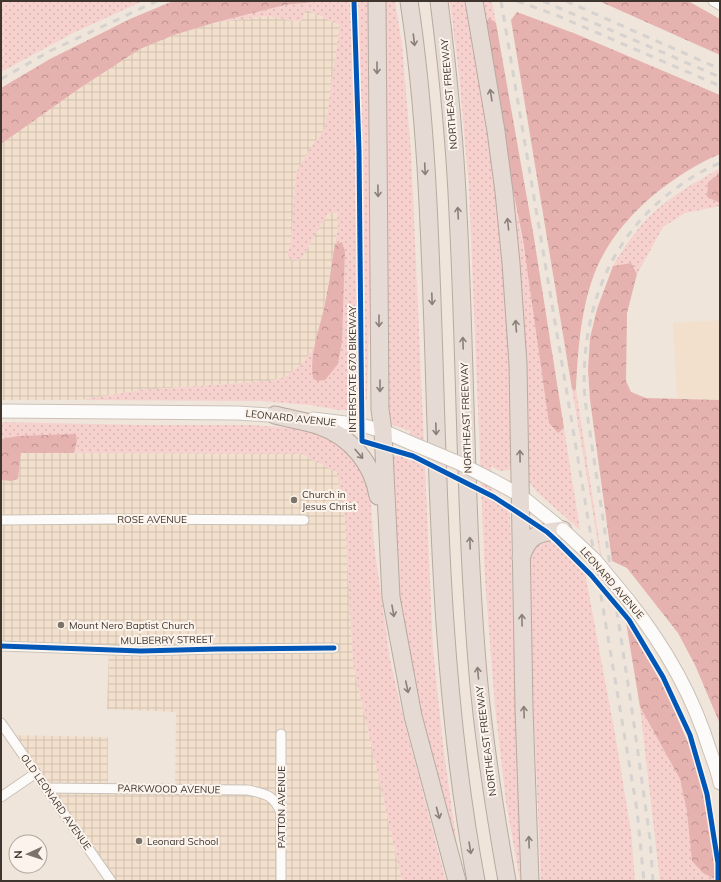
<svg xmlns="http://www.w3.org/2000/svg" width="721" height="882" viewBox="0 0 721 882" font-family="Mulish,sans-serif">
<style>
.built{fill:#f2e0cd}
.industrial{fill:url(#industrial-grid)}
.grass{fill:url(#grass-dots)}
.forest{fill:url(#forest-crowns)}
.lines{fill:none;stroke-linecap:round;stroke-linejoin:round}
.minor-casing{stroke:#cac2b9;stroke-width:11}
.secondary-casing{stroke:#cac2b9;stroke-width:15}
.motorway-casing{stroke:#b9aaa0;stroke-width:19}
.minor{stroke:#fdfbf9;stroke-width:9}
.secondary{stroke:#fdfbf9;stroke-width:13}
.motorway{stroke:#e5dad4;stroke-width:17}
.rail{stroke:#d5d2cf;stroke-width:3;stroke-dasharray:7 7;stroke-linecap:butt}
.secondary-bridge-casing{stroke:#cac2b9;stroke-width:15;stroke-linecap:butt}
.secondary-bridge{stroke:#fdfbf9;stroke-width:13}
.cycleway-casing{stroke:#fcf4ec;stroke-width:8}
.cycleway{stroke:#0057b8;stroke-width:5}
.oneway{stroke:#898079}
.poi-dot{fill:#7c736a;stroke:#fcf4ec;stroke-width:1.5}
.labels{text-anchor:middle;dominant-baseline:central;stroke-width:4;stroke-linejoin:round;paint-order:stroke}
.street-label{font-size:10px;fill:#3e362e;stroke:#fcf4ec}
.poi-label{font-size:10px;fill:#3e362e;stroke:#fcf4ec;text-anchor:start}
</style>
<defs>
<pattern id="industrial-grid" width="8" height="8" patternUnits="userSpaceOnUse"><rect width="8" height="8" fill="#f2e0cd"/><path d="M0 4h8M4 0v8" fill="none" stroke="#d1c1b0"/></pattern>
<pattern id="grass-dots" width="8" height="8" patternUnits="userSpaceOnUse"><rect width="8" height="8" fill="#f6d1ce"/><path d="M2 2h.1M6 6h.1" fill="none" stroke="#d4b4b1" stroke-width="1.8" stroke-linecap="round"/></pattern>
<pattern id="forest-crowns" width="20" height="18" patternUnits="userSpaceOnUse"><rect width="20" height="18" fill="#e6b2b0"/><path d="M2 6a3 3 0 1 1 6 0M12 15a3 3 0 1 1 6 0" fill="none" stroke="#bc9290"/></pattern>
</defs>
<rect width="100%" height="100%" fill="#efe5da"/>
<path class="built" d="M720 320V400L677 399 673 323Z"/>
<g class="industrial">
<path d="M305 9 340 25 325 129 311 147 296 173 291 244 288 254 298 260 301 259 328 213H337L338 226 324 307 315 346 304 362 285 377 269 381 141 390 81 400H1V144L80 88 140 49 174 35 217 22 267 16 301 22Z"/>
<path d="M21 453 302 454 337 472 345 518 353 664 402 881H109L7 735 108 737V790L175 791 176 712 107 709 109 650 1 648V611H4L1 606V480L11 481 18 478Z"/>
</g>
<g class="grass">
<path d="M1 1H143L75 32 1 72Z"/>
<path d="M324 1H355L358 407 347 410H339L310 405 262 401 81 400 141 390 270 381 285 377 304 362 315 346 311 368 338 364 342 342 345 251 342 242 335 244 338 226 337 213H328L301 259 291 260 287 254 291 244 296 173 311 147 325 129 340 25 306 9 301 22 267 16 217 22 285 5Z"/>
<path d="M358 1H368L370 289 367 399 363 403Z"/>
<path d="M380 1H395L402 45 411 152 433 649 443 745 458 853H454C437 781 417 708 405 634 396 576 394 516 390 458L398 455 411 461 410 431 390 424 386 419Z"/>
<path d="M450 1H467L495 167 510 352 514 460 509 470 500 471 491 466 493 499 507 506 510 514 515 678 521 755 525 881H520L506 802 495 706 485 580 469 188 459 74Z"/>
<path d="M480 1H492L496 23 489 19 485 24Z"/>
<path d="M720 169V173L708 182 707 196 720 203V206L685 213 663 227 637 274 631 263 613 266C620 254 627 243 636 232 657 204 687 187 717 170Z"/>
<path d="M509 170 558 433 564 428 580 530 537 492 529 482 526 468Z"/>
<path d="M572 389H576L612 625Z"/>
<path d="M1 422 140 425H251L304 429 324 433 348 451 365 477 370 493 374 545 390 659 402 713 446 881H402L353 664 345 518 337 472 302 454 74 453 77 441 1 440Z"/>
<path d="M545 541 557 543 585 573 615 734 631 832 635 881H541L532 670 530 557 535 545Z"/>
<path d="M640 707 680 779 703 873 715 879V881H660Z"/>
</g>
<g class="forest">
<path d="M173 1H324L285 5 217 22 174 35 140 49 80 88 1 144V88L50 59 130 19Z"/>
<path d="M599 1H688L720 19V55Z"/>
<path d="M517 12 576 34 720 95V154C671 175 619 217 597 267 581 305 578 348 576 389H572L511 20Z"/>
<path d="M489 18 496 23 534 238 564 428 558 433 549 423 523 240 509 170 485 24Z"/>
<path d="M720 173V203L707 197 708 182Z"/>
<path d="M342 242 345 251 342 342 338 364 325 380 317 381 313 378C309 355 319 331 324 308 329 287 331 265 335 244Z"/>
<path d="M631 263 637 274 627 313 626 381 631 392 646 398 720 400V724L695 665 678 633 627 568 612 561 590 400 588 370 590 338 597 309 613 266Z"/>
<path d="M76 434 77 441 74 453H21L18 479 11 481 1 480V440L2 439 18 436Z"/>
<path d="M626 622 665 689 692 752 703 793 712 842 715 879 703 873 692 861 687 811 680 779 640 707Z"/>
</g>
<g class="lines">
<g class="minor-casing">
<g id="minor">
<path d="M713 1 720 5"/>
<path d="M1 520 114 519 304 520"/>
<path d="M1 646 141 651 217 649 334 648"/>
<path d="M1 723 111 881"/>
<path d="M46 788 248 790C266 794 274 795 281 813"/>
<path d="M1 797 36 773"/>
<path d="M281 881V734"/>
</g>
</g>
<g class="secondary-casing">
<g id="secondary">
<path d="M1 411 238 413 283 416"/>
<path d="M313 419 361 425 383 431 411 443"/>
<path d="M494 481 520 495 563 530"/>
<path d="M628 600C664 645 693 695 710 751 714 762 718 772 720 783"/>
</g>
</g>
<g class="motorway-casing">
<g id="motorway">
<path d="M377 1 380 409 383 431 391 597 413 716 457 881"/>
<path d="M409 1C427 119 430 240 434 359 439 534 444 709 476 881"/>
<path d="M439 1C448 72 455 142 458 213 466 367 465 521 478 674 484 744 495 813 507 881"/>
<path d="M474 1 496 131 504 192 511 263 518 364 524 708 530 881"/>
<path d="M275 415C290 419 306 421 320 426 351 437 373 464 378 496"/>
<path d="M521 558C529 533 539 533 563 530"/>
</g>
</g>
<use href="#minor" class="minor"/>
<use href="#secondary" class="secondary"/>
<use href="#motorway" class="motorway"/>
<g class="rail">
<path d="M501 1 637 810 644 881"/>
<path d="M517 1 556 15 720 86"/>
<path d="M543 1 720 77"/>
<path d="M566 1 720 69"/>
<path d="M1 79 50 51 157 1"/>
<path d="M653 881 650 839 633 717 585 400C579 318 607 238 675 189 689 179 704 169 720 163"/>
</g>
<g class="secondary-bridge-casing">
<g id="secondary-bridge">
<path d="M411 443 459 463 494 481"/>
<path d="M563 530 595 560 628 600"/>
</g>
</g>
<use href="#secondary-bridge" class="secondary-bridge"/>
<g class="cycleway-casing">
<g id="cycleway">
<path d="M354 1 359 151 362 441 413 456 494 497 511 508 547 532 557 541 591 575 629 620 663 677 690 735 707 794 718 863V881"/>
<path d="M1 646 141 651 217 649 334 648"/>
</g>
</g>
<use href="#cycleway" class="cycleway"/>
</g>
<defs><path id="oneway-shaft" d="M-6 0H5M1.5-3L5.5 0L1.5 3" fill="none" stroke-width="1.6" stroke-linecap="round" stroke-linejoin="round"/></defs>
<g class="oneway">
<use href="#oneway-shaft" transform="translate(414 40) rotate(83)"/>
<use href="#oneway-shaft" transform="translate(377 68) rotate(90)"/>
<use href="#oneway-shaft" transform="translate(491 95) rotate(-99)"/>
<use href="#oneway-shaft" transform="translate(425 169) rotate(87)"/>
<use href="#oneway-shaft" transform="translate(378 191) rotate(89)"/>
<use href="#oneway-shaft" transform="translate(458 213) rotate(-93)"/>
<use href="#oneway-shaft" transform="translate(508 224) rotate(-96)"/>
<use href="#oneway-shaft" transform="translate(432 299) rotate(88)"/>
<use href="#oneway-shaft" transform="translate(379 321) rotate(90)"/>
<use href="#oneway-shaft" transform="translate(516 326) rotate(-94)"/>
<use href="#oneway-shaft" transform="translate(463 343) rotate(-92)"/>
<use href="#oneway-shaft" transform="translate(380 386) rotate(90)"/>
<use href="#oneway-shaft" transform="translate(436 429) rotate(88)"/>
<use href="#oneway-shaft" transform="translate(359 454) rotate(50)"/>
<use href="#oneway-shaft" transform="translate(520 456) rotate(-91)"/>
<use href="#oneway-shaft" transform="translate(470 543) rotate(-92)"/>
<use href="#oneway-shaft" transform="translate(393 611) rotate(80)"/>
<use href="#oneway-shaft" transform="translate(522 620) rotate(-91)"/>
<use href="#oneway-shaft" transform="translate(478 673) rotate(-95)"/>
<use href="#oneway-shaft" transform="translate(407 687) rotate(78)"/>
<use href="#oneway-shaft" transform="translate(524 712) rotate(-92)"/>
<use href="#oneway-shaft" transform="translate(438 813) rotate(75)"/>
<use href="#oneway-shaft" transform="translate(529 842) rotate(-92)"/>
<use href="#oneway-shaft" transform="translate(470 848) rotate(81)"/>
</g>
<g class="poi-dot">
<circle cx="294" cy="500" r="4"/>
<circle cx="61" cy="625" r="4"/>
<circle cx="139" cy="841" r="4"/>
</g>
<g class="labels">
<g class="street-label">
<text transform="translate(449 94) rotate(-95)">NORTHEAST FREEWAY</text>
<text transform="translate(352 369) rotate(-90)">INTERSTATE 670 BIKEWAY</text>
<text transform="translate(291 418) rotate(6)">LEONARD AVENUE</text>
<text transform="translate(466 418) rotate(-92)">NORTHEAST FREEWAY</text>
<text x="152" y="519">ROSE AVENUE</text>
<text transform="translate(612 583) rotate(49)">LEONARD AVENUE</text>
<text transform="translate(167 640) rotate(-1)">MULBERRY STREET</text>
<text transform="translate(486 741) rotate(-97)">NORTHEAST FREEWAY</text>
<text transform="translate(169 789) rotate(1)">PARKWOOD AVENUE</text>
<text transform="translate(56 802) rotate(55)">OLD LEONARD AVENUE</text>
<text transform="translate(281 807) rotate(-90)">PATTON AVENUE</text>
</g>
<g class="poi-label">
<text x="302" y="494">Church in<tspan x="302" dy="12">Jesus Christ</tspan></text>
<text x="69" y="625">Mount Nero Baptist Church</text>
<text x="147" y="841">Leonard School</text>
</g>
</g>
<rect width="721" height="882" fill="none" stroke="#3e362e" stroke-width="4"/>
<g transform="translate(28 854) rotate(267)"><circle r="19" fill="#fcf4ec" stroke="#b0a8a0"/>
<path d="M0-3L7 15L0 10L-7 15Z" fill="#7c736a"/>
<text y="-6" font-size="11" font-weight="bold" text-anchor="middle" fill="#3e362e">N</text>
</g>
</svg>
